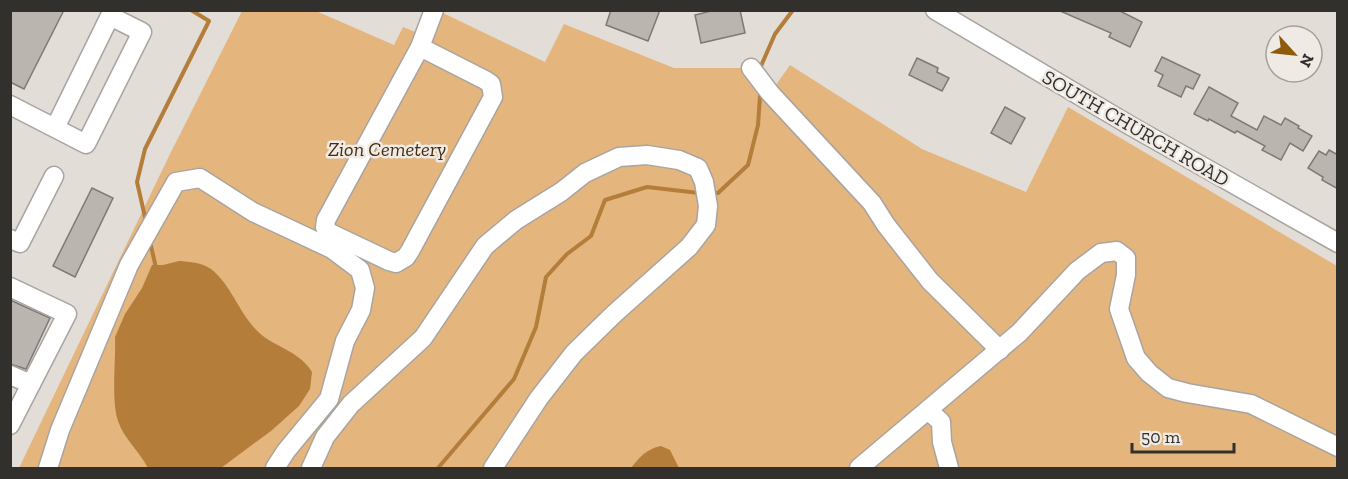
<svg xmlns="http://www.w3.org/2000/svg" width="1348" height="479" viewBox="0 0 1348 479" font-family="'Zilla Slab',serif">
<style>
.green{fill:#e5b57e}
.water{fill:#b47e3a}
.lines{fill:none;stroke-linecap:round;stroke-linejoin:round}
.stream{stroke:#b47e3a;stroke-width:4}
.building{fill:#bbb5af;stroke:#7e7974;stroke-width:1.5}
.minor-casing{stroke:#a9a49f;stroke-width:21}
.minor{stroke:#fff;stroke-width:18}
.labels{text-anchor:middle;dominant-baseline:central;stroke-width:5;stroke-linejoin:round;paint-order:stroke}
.street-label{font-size:20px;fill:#32302d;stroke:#f0eae4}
.park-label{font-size:20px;font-style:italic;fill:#442c0f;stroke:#f0eae4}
</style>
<rect width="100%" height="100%" fill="#e2ddd7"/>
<path class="green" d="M242 11H316L394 45 403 27 418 33 439 11 545 62 564 24 674 68H742L768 96 790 65 922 149 1026 192 1068 107 1337 266V468H19L169 156Z"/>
<g class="water">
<path d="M179 261C190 262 201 262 211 269 233 286 240 318 263 336 279 348 301 353 312 372L310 389 299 406 271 431 221 468H148C140 452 124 439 118 421 111 400 116 360 115 337L125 314 142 288 152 265H163Z"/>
<path d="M661 446 670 450 679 468H631C640 457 646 449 661 446Z"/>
</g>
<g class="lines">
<g class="stream">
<path d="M761 66 775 34 793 10"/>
<path d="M710 193H718L748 165 758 125 760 96"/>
<path d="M145 217 137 182 145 149 209 21 191 10"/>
<path d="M151 246 156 268"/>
<path d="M438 468 514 379 536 327 546 277 567 254 591 236 605 200 647 187 699 193"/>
</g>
</g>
<g class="building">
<path d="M10 10H64L24 89 10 82Z"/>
<path d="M611 10H660L648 41 606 25Z"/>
<path d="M715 10H740L745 33 701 43 695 15Z"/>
<path d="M1058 10H1118L1142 22 1130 47 1109 37 1111 33Z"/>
<path d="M1162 57 1200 75 1193 89 1186 86 1181 97 1158 86 1163 75 1155 71Z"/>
<path d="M917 58 938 68 937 72 949 78 942 91 909 75Z"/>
<path d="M1209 87 1238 103 1231 116 1257 130 1264 116 1281 125 1285 118 1299 126 1298 128 1312 136 1303 151 1290 143 1281 160 1262 150 1265 146 1237 131 1235 133 1209 119 1208 121 1194 114Z"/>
<path d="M1005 107 1025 118 1011 144 991 133Z"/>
<path d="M1329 150 1338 155V189L1322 180 1323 177 1308 168 1319 151 1326 155Z"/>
<path d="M92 188 113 198 75 277 53 266Z"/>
<path d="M10 300 50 318 26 369 10 364Z"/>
</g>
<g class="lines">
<g class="minor-casing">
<g id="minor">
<path d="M935 10 1131 126 1338 243"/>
<path d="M420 47 485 80 491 84 493 97 410 251 406 257 396 263 389 261 330 233 325 227 326 220 420 47 434 10"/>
<path d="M751 68 770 93 872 203 886 225 930 281 1000 350"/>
<path d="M10 105 86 144 142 32 110 16 55 128"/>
<path d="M10 239 20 243 54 176"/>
<path d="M10 287 67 314 10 425"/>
<path d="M10 375 31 384"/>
<path d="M929 411 941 422 942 442 949 468"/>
<path d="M48 468 60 430 129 265 176 182 200 178 253 212 332 249 360 270 365 288 361 310 345 341 329 399 286 451 275 468"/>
<path d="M311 468 325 437 351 404 423 338 485 246 516 220 561 192 585 173 619 157 647 155 679 160 698 168 704 182 708 206 706 225 689 247 614 314 574 353 539 398 493 468"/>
<path d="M859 468 1019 333 1077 271 1101 253 1117 251 1126 258V275L1119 309 1136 358 1149 373 1168 388 1187 393 1251 404 1338 447"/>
</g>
</g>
<use href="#minor" class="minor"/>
</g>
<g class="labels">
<g class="street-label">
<text transform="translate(1136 128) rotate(30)">SOUTH CHURCH ROAD</text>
</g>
<g class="park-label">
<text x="387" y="149">Zion Cemetery</text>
</g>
</g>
<rect width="1348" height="479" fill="none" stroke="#32302d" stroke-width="24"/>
<g transform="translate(1294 54) rotate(117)"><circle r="28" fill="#f0eae4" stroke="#a4a09b" stroke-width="1.5"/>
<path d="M0-4.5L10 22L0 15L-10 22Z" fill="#8f5b0b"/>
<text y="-9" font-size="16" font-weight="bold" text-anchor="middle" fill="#32302d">N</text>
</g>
<path d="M1132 443v9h102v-9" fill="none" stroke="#32302d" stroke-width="3"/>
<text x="1141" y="443" font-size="18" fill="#32302d" stroke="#f0eae4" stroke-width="4.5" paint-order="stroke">50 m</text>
</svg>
